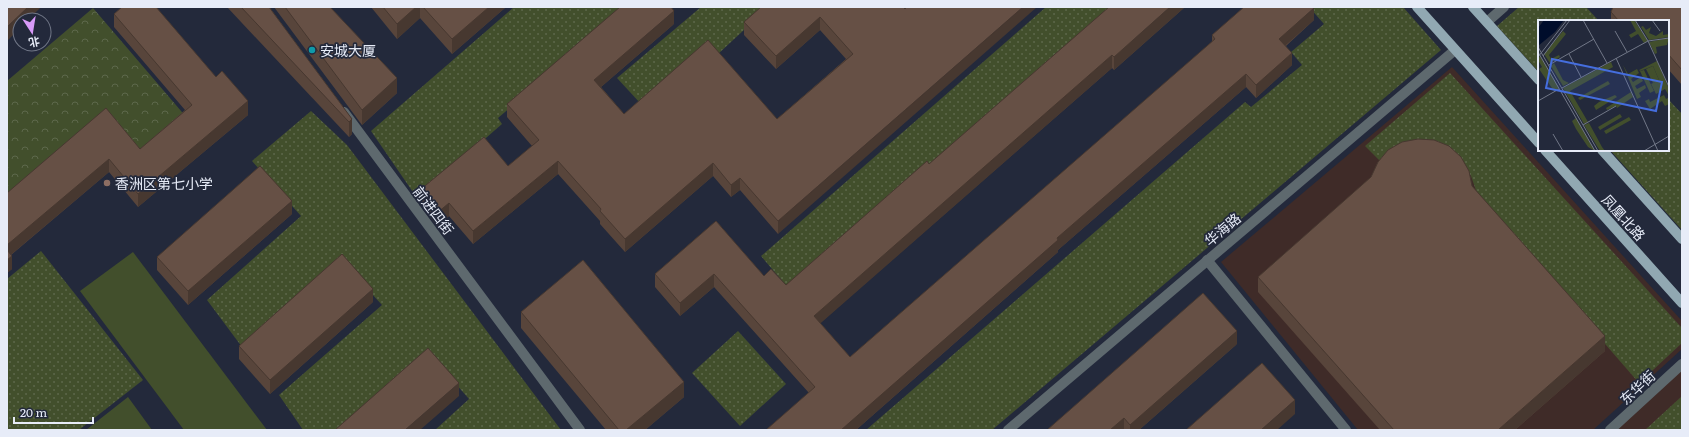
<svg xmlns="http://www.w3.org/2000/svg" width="1689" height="437" viewBox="0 0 1689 437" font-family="Literata,'Noto Sans SC',serif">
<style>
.commercial{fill:#3f2b28}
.grass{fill:url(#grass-dots)}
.park{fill:url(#park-crowns)}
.pitch{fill:#424f2c}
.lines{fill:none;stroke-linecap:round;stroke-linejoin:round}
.service{stroke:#5e696e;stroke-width:10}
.minor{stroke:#5e696e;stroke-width:10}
.primary{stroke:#91a8b2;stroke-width:10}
.wall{fill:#58453b}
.shaded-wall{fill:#473830}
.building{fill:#665045;stroke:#473830}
.culture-dot{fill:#0f9aa8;stroke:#23293b;stroke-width:1.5}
.education-dot{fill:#8d6e63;stroke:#23293b;stroke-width:1.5}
.labels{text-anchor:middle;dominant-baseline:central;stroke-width:3.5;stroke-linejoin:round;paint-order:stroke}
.poi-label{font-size:14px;fill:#e7ecf8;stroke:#23293b;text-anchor:start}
.street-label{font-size:14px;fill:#e7ecf8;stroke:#23293b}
.inset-road{fill:none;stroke:#717787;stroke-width:1}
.view{fill:#456ede;fill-opacity:0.15;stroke:#456ede;stroke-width:2}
.inset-edge{fill:none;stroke:#e7ecf8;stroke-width:2}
</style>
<defs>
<pattern id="grass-dots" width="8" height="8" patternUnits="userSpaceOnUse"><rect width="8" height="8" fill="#424f2c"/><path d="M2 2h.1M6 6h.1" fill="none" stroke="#5d684b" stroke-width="1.8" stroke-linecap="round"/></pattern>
<pattern id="park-crowns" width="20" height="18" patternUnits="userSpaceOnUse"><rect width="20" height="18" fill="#424f2c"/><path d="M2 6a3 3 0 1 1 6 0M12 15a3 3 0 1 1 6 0" fill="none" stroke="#5d684b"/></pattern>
</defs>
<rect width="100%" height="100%" fill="#23293b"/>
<g class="commercial">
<path d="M1452 67 1682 321V349L1593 430H1358L1221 262Z"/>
<path d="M1682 365V430H1611Z"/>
</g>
<g class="grass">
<path d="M514 7H629L498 118 502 124 417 198 371 131Z"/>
<path d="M701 7H769L718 54 641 104 617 78Z"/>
<path d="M1046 7H1114L790 290 761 256Z"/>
<path d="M1309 7H1403L1441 50 992 430H866L1245 102 1251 107 1302 65 1291 52 1324 24Z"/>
<path d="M1519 7H1586L1599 21H1539V72L1497 26Z"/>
<path d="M1450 73 1682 328V343L1639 383 1479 199 1471 176 1459 161 1382 163 1365 146Z"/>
<path d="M1668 99 1682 114V230L1610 150H1668Z"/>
<path d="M311 111 347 145 561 430H435L469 399 427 351 339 430H303L279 395 382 305 340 259 242 347 207 300 301 216 252 161Z"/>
<path d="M41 251 143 380 79 430H7V279Z"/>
<path d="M738 331 786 384 740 426 692 373Z"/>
<path d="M1682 396V430H1645Z"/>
</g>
<path class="park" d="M93 8 187 118 140 157 7 202V81Z"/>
<g class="pitch">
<path d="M133 252 267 430H184L80 291Z"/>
<path d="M128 397 152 430H86Z"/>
</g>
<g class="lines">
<path class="service" d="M1207 260 1346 430"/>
<g class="minor">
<path d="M1487 22 1504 7"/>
<path d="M344 112 580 430"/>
<path d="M1008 430 1455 50"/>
<path d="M1610 430 1682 364"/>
</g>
<g class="primary">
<path d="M1417 7 1539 143"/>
<path d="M1473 7 1539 80"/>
<path d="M1545 150 1682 303"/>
<path d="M1602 150 1682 239"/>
</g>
</g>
<g class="wall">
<path d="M227 7H269L352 119V134L349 137Z"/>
<path d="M274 7H330L397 93 362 125Z"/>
<path d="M371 7H506L452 54 420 18 397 39Z"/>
<path d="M903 7 778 234 740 190 731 197 713 176 625 252 600 224V221L558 174 473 244 449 216 437 226 420 203V190L508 166 532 146 507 117V104L674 24 601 87 624 114 777 119 846 59 820 30 776 69 744 35V22Z"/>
<path d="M1185 7 1114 70 1112 68 820 323 850 357 1212 42V35L1314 20 1286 46 1292 65 1256 98 1246 87 1058 250V252L856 430H766L809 393 714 287 680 316 655 287V274L716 221 764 276 786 285 929 164Z"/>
<path d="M1682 7V85L1668 69V21H1611V12Z"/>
<path d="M114 14 248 115 138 207 109 172 11 255 12 269 7 273V193L140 149 185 110 114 27Z"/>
<path d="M1472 186 1605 351 1515 430H1380L1258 292V277Z"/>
<path d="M292 214 188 305 157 270V257Z"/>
<path d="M373 302 270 394 239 359V346Z"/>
<path d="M521 312 684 397 645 430H606L521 328Z"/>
<path d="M1237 344 1139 430H1047Z"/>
</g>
<g class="shaded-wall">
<path d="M28 7H41L28 20H20V28L7 41V27Z"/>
<path d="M416 7H420V18L397 39V24Z"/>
<path d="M489 7H506L452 54V39Z"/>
<path d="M1023 7H1037L778 234V221Z"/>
<path d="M1170 7H1185L1114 70V57Z"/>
<path d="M1314 8V20L1279 51V39Z"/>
<path d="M674 11V24L594 93V80Z"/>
<path d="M820 17V30L776 69V56Z"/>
<path d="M1292 53V65L1256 98V85Z"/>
<path d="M1112 55V68L814 329V316Z"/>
<path d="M1246 74V87L1058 250V252L856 430H841L1057 238Z"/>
<path d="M397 78V93L362 125V110Z"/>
<path d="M248 101V115L138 207V194Z"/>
<path d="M352 119V134L349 137V122Z"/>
<path d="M109 159V172L7 258V245Z"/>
<path d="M558 161V174L473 244V231Z"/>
<path d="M713 163V176L625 252V239Z"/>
<path d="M740 178V190L731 197V185Z"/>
<path d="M292 201V214L188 305V291Z"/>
<path d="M449 203V216L437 226V213Z"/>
<path d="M12 256V269L7 273V260Z"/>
<path d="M714 274V287L680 316V303Z"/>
<path d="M373 289V302L270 394V380Z"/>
<path d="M1237 331V344L1139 430H1130V425Z"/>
<path d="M1605 336V351L1515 430H1498Z"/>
<path d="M684 382V397L645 430H626Z"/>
<path d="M459 383V396L420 430H405Z"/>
<path d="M1295 400V414L1277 430H1261Z"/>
<path d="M1124 418V430H1110Z"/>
</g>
<g class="building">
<path d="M7 7H28L7 27Z"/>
<path d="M122 7H156L216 77 222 71 248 101 138 194 109 159 7 245V193L106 108 140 149 192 105 114 14Z"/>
<path d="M241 7H269L352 119 349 122Z"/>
<path d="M285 7H330L397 78 362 110Z"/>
<path d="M383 7H416L397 24Z"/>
<path d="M423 7H489L452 39Z"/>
<path d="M620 7H671L674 11 594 80 624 114 708 40 777 119 853 54 820 17 776 56 744 22 761 7H903L905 9 907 7H1023L778 221 740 178 731 185 713 163 625 239 600 211 601 209 558 161 473 231 449 203 437 213 420 190 484 137 508 166 539 140 507 104Z"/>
<path d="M1109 7H1170L1114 57 1112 55 814 316 850 357 1215 39 1212 35 1244 7H1313L1314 8 1279 39 1292 53 1256 85 1246 74 1057 238 1058 240 841 430H766L815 387 714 274 680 303 655 274 716 221 764 276 771 269 786 285 927 161 929 164Z"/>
<path d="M1613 7H1682V70L1668 54V21H1619L1611 12Z"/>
<path d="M1418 139 1434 140 1449 146 1461 157 1469 171 1472 186 1605 336 1498 430H1394L1258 277 1371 177 1378 162 1388 150 1402 142Z"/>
<path d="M260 166 292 201 188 291 157 257Z"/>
<path d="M7 250 12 256 7 260Z"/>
<path d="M342 254 373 289 270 380 239 346Z"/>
<path d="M583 260 684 382 626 430H619L521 312Z"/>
<path d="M1203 293 1237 331 1130 425 1124 418 1110 430H1047Z"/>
<path d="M428 348 459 383 405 430H335Z"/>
<path d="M1262 363 1295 400 1261 430H1186Z"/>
</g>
<circle class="culture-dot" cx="312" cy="50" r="4"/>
<circle class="education-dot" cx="107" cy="183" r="4"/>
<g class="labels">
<g class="poi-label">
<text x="320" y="50">安城大厦</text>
<text x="115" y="183">香洲区第七小学</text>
</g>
<g class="street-label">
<text transform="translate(434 210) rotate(53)">前进四街</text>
<text transform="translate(1624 217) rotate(48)">凤凰北路</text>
<text transform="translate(1222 229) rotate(-40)">华海路</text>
<text transform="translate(1637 387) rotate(-43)">东华街</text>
</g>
</g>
<g transform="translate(1538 20)">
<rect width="131" height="131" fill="#23293b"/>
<path d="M92 0H96L110 21 106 23 100 14 93 18 91 15 98 11ZM105 6 108 10 113 7 111 13 118 16 125 11V15L131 14V17L111 20 103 7ZM25 11 28 14 11 35 13 39 21 35 22 37 12 43 6 34ZM131 18 129 25 118 27 119 33 117 34 111 22ZM2 36 21 68 16 71 1 49 4 47 0 40ZM119 41 131 69V76L127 69 118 74 113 64 121 60 115 46 102 51 101 50ZM73 42 75 47 32 71 50 102 46 104 25 68ZM16 43 25 60 31 63 25 66 13 46ZM85 45 90 54 99 49 101 53 93 59 95 62 103 57 105 61 97 66 99 69 107 65 108 68 101 73 103 77 99 79ZM70 61 72 64 42 80 40 78ZM93 72 95 77 79 88 78 86 69 90 68 88ZM77 75 79 77 58 90 56 86 61 82ZM82 94 84 97 62 110 60 107ZM91 97 93 100 68 114 66 111ZM38 98 57 131 50 127 38 109 34 101ZM51 103 64 127 67 131H62L46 105Z" fill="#424f2c"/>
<path d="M126 75 128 79 130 78 131 84 127 86 124 81 112 89 107 81 111 79 112 82Z" fill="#424f2c"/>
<path d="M115 46 121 60 115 63 108 49ZM106 50 116 71 112 73 102 51Z" fill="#424f2c"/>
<path d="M6 0H26L17 12 0 26V8Z" fill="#000d2b"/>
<path class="inset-road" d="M45 0 69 43M97 0 110 21 131 67M114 0 122 11M77 11 89 32M0 27 60 131M0 32 57 131M31 34 43 57M5 36 32 0M0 37 29 0M78 38 120 131M11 45 56 19M24 68 110 21 131 18M0 81 21 69M45 105 78 86M15 114 25 131M106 131 131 116"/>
<path class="view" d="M14 39 124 62 118 91 8 68Z"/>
<rect width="131" height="131" class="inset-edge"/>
</g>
<rect width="1689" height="437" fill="none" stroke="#e7ecf8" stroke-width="16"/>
<g transform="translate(32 32) rotate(168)"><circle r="19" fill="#23293b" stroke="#717787"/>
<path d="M0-3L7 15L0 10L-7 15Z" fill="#d89af8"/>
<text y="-6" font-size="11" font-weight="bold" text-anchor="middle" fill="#e7ecf8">北</text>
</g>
<path d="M14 417v6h79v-6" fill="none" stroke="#e7ecf8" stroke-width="2"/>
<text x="20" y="417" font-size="12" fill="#e7ecf8" stroke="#23293b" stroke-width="3" paint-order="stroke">20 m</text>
</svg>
